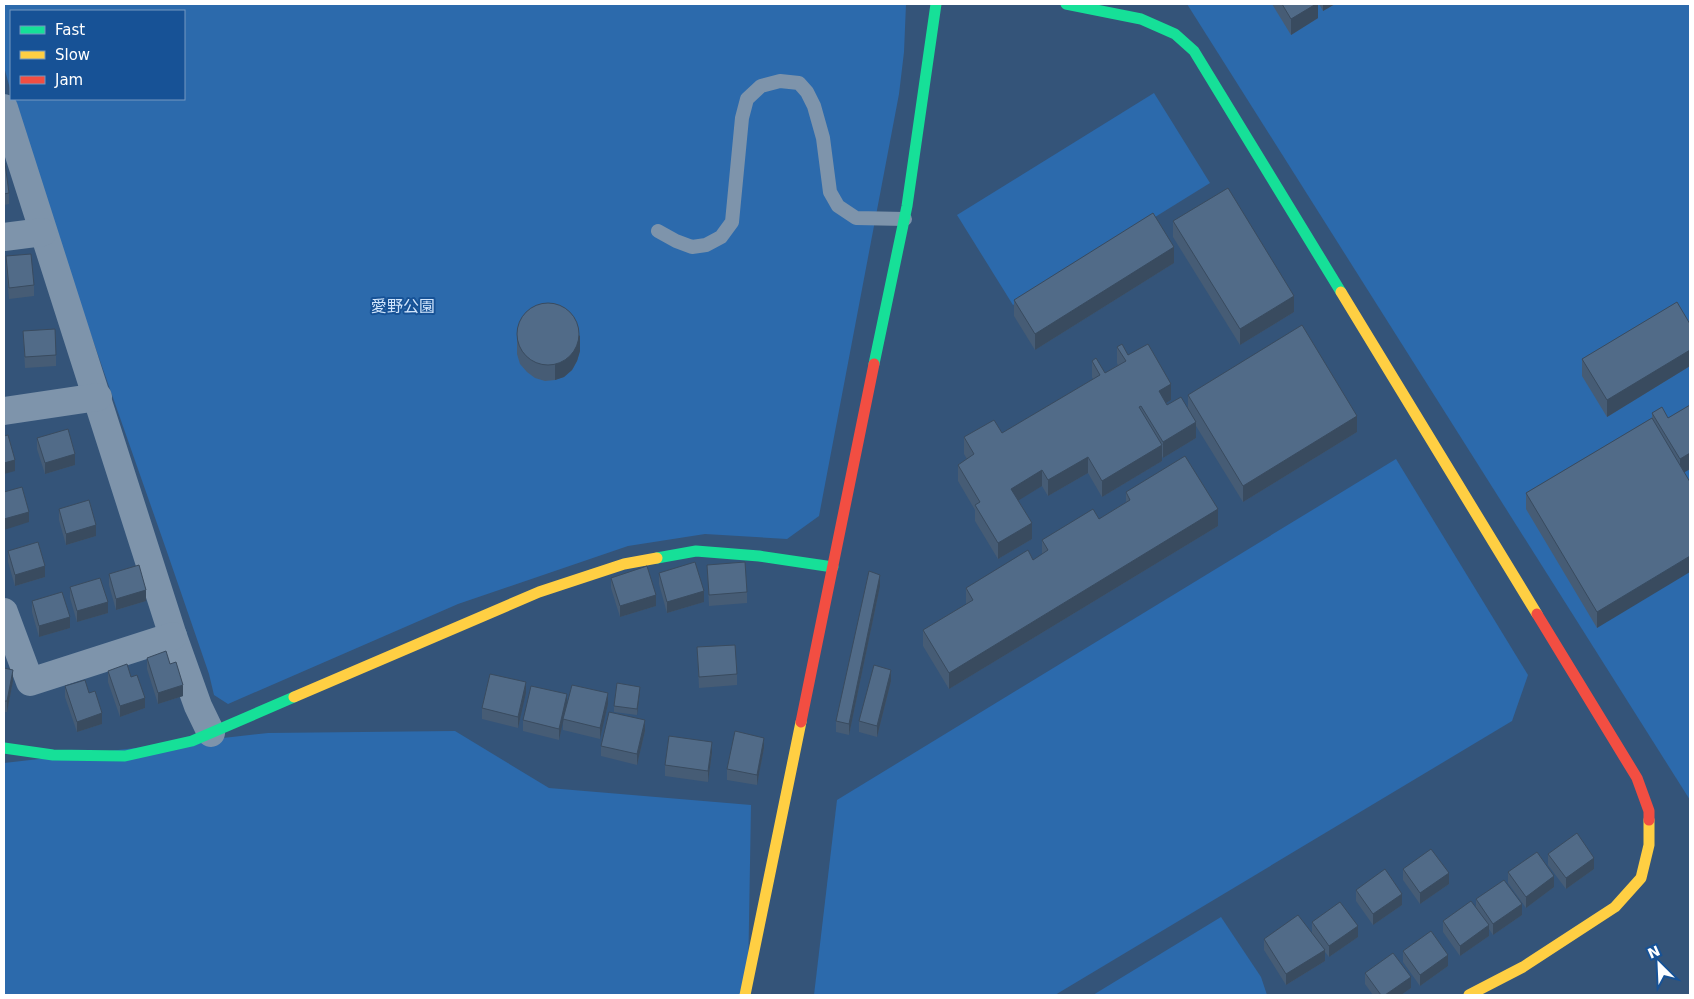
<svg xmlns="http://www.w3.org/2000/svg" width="1694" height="999" viewBox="0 0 1694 999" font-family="'DejaVu Sans','Noto Sans JP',sans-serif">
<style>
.green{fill:#2c6aac}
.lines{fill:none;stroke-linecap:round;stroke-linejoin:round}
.lane{stroke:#7e94ab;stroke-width:14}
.street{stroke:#7e94ab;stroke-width:28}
.fast{stroke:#16e098;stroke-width:11}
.slow{stroke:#ffcf43;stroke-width:11}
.jam{stroke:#f24e42;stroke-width:11}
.wall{fill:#465c75}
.shaded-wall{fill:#394b5f}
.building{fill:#516b88;stroke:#394b5f}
.labels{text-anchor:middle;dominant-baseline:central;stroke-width:4;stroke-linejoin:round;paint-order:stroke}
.park-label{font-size:16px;fill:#d1e5fc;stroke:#175296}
</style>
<rect width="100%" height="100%" fill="#345479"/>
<g class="green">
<path d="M4 4H906L904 52 899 94 819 516 787 539 705 534 628 546 458 604 228 704 214 695 209 674 166 549 70 275 14 99H184V11H11V92L4 67Z"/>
<path d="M1187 4H1690V800Z"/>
<path d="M1154 93 1210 183 1013 305 957 215Z"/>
<path d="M1396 459 1528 675 1512 721 1055 995H814L837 800Z"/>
<path d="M455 731 549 788 751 805 748 980 743 995H4V763L268 733Z"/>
<path d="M1221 917 1261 977 1267 995H1093Z"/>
</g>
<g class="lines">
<path class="lane" d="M658 231 676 241 692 247 706 245 721 237 732 222 742 118 747 99 761 86 780 81 799 83 807 92 814 106 823 138 830 192 838 206 856 218 905 219"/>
<g class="street">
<path d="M4 108 173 636 198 706 211 733"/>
<path d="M4 237 43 232"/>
<path d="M4 411 98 397"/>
<path d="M4 612 30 682 173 636"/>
</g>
<g class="fast">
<path d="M1066 4 1141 19 1175 34 1194 51 1341 292"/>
<path d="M874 364 907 206 936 4"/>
<path d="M657 558 696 551 759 556 833 567"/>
<path d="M4 748 53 755 125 756 192 741 294 697"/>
</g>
<g class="slow">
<path d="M1341 292 1537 614"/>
<path d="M294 697 539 592 624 564 657 558"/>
<path d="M745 995 801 722"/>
<path d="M1469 995 1523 967 1615 907 1641 878 1649 845V820"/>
</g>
<g class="jam">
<path d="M1537 614 1637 778 1649 811V820"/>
<path d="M801 722 874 364"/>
</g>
</g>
<g class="wall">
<path d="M1272 4H1318V18L1291 35Z"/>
<path d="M1319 4H1335L1323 11Z"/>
<path d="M4 163 9 193V204L4 205Z"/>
<path d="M1173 221 1294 312 1240 345 1173 237Z"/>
<path d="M6 256 34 285V296L9 299 6 267Z"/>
<path d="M1174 263 1035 350 1014 316V300Z"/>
<path d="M1690 324V366L1607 417 1582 376V359Z"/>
<path d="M23 331 56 355V366L25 368Z"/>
<path d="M517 338 580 351 577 361 572 370 564 377 555 380 545 381 535 378 527 372 520 364 517 354Z"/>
<path d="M1117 347 1128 355 1171 400 1166 403 1167 405 1188 408V395L1357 432 1243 502 1196 426V438L1163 458 1162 456V461L1102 497 1088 473 1048 496 1042 486 1018 500 1032 539 998 559 975 521V510L958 481V465L967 459 964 454V437L1002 433 1093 379 1092 377V361L1105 373 1118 365 1117 363Z"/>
<path d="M1690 405V469L1684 472 1597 628 1526 509V493L1652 418V413L1668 418Z"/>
<path d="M37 438 75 465 45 474 37 449Z"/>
<path d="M1126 492 1218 526 949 689 923 646V630L966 604V588L1033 560 1042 554V540L1099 519 1126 502Z"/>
<path d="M59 509 96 536 66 545 59 520Z"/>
<path d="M8 551 45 577 15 586 8 562Z"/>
<path d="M707 565 747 592V603L709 606Z"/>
<path d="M659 573 704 602 667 613 659 584Z"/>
<path d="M109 574 146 601 116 610 109 585Z"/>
<path d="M611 578 656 606 620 617 611 588Z"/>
<path d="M880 586 849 735 836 732V721Z"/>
<path d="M70 587 108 613 77 622 70 598Z"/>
<path d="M32 601 70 628 39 637 32 612Z"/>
<path d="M697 647 737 674V685L699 688Z"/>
<path d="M147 658 170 664 183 696 158 704 147 669Z"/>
<path d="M4 668 13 681 7 712H4Z"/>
<path d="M108 671 131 677 145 708 120 717 108 682Z"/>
<path d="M891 681 877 737 859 732V721Z"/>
<path d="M65 686 89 693 102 724 77 732 65 697Z"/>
<path d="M640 692 637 715 614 712V706Z"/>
<path d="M526 693 518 728 482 719V708Z"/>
<path d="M567 704H608L600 739 563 730V721L559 740 523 731V720Z"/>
<path d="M645 731 637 765 601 756V746Z"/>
<path d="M764 748 757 785 727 780V769Z"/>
<path d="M712 753 708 782 665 776V765Z"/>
<path d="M1548 854 1594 869 1566 889 1548 865Z"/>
<path d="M1403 869 1449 884 1420 904 1403 880Z"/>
<path d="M1508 872 1554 887 1526 908 1508 883Z"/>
<path d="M1356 890 1402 905 1373 925 1356 901Z"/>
<path d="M1476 899 1522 915 1493 935 1489 929V936L1460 956 1443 932V921L1476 907Z"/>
<path d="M1312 922 1358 937 1329 957 1325 952V961L1286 985 1264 950V939L1312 932Z"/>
<path d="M1403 951 1448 966 1420 986 1403 962Z"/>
<path d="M1365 973 1411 988 1401 995H1373L1365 984Z"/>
</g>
<g class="shaded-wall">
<path d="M1316 4H1318V18L1291 35V19Z"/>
<path d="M1323 4H1335L1323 11Z"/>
<path d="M1174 247V263L1035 350V334Z"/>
<path d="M1294 296V312L1240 345V329Z"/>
<path d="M580 335V351L577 361 572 370 564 377 555 380V364Z"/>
<path d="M1690 350V366L1607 417V400Z"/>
<path d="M1171 384V400L1159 407V391Z"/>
<path d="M1357 416V432L1243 502V486Z"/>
<path d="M1196 422V438L1163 458V442Z"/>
<path d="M1162 445V461L1102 497V481Z"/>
<path d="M1690 453V469L1680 475V459Z"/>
<path d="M75 454V465L45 474V463Z"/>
<path d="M1088 457V473L1048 496V480Z"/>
<path d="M15 460V471L4 474V463Z"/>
<path d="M1042 470V486L1011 505V489Z"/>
<path d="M1218 509V526L949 689V673Z"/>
<path d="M29 512V522L4 530V519Z"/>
<path d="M1032 523V539L998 559V543Z"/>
<path d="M96 525V536L66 545V534Z"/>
<path d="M1690 556V572L1597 628V612Z"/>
<path d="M45 566V577L15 586V575Z"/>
<path d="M880 575V586L849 735V724Z"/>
<path d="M146 590V601L116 610V599Z"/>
<path d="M704 591V602L667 613V602Z"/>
<path d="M656 595V606L620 617V606Z"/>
<path d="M108 602V613L77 622V611Z"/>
<path d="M70 617V628L39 637V626Z"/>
<path d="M13 670V681L7 712V701Z"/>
<path d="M891 670V681L877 737V726Z"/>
<path d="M526 682V693L518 728V717Z"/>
<path d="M183 685V696L158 704V693Z"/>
<path d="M640 687V692L637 715V709Z"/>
<path d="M608 693V704L600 739V728Z"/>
<path d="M567 694V705L559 740V729Z"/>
<path d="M145 698V708L120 717V706Z"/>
<path d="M102 713V724L77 732V722Z"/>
<path d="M645 720V731L637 765V754Z"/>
<path d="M764 738V748L757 785V775Z"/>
<path d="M712 742V753L708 782V771Z"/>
<path d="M1594 858V869L1566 889V878Z"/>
<path d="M1449 873V884L1420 904V893Z"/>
<path d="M1554 876V887L1526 908V897Z"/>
<path d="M1402 894V905L1373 925V914Z"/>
<path d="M1522 904V915L1493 935V924Z"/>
<path d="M1489 925V936L1460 956V946Z"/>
<path d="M1358 926V937L1329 957V946Z"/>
<path d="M1325 950V961L1286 985V974Z"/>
<path d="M1448 955V966L1420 986V975Z"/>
<path d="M1411 977V988L1401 995H1385Z"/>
</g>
<g class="building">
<path d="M1282 4H1316L1291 19Z"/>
<path d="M4 163H5L9 193 4 194Z"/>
<path d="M1228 188 1294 296 1240 329 1173 221Z"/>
<path d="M1153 213 1174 247 1035 334 1014 300Z"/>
<path d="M31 254 34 285 9 288 6 256Z"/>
<path d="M1677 302 1690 324V350L1607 400 1582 359Z"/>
<circle cx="548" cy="334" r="31"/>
<path d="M1302 325 1357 416 1243 486 1188 395Z"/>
<path d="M55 329 56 355 25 357 23 331Z"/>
<path d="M1122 344 1128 355 1148 344 1171 384 1159 391 1167 405 1181 397 1196 422 1163 442 1141 406 1139 407 1162 445 1102 481 1088 457 1048 480 1042 470 1011 489 1032 523 998 543 975 505 980 502 958 465 974 454 964 437 994 420 1002 433 1100 375 1092 361 1096 358 1105 373 1126 361 1117 347Z"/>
<path d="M1690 405V453L1680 459 1652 413 1662 407 1668 418Z"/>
<path d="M1652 418 1690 482V556L1597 612 1526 493Z"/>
<path d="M68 429 75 454 45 463 37 438Z"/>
<path d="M8 435 15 460 4 463V436Z"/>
<path d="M1185 456 1218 509 949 673 923 630 973 600 966 588 1028 550 1033 560 1048 550 1042 540 1093 509 1099 519 1130 500 1126 492Z"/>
<path d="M22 487 29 512 4 519V492Z"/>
<path d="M89 500 96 525 66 534 59 509Z"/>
<path d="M38 542 45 566 15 575 8 551Z"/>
<path d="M695 562 704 591 667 602 659 573Z"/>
<path d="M745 562 747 592 709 595 707 565Z"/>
<path d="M139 565 146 590 116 599 109 574Z"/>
<path d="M647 566 656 595 620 606 611 578Z"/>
<path d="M869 571 880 575 849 724 836 721Z"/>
<path d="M100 578 108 602 77 611 70 587Z"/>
<path d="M62 592 70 617 39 626 32 601Z"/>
<path d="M735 645 737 674 699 677 697 647Z"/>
<path d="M166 651 170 664 176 662 183 685 158 693 147 658Z"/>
<path d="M127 664 131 677 137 675 145 698 120 706 108 671Z"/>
<path d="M874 665 891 670 877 726 859 721Z"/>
<path d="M4 668 13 670 7 701H4Z"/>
<path d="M490 674 526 682 518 717 482 708Z"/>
<path d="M85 680 89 693 95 691 102 713 77 722 65 686Z"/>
<path d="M617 683 640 687 637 709 614 706Z"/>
<path d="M572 685 608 693 600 728 563 719Z"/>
<path d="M531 686 567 694 559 729 523 720Z"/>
<path d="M609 712 645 720 637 754 601 746Z"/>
<path d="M735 731 764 738 757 775 727 769Z"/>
<path d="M669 736 712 742 708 771 665 765Z"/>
<path d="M1577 833 1594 858 1566 878 1548 854Z"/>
<path d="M1431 849 1449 873 1420 893 1403 869Z"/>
<path d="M1537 852 1554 876 1526 897 1508 872Z"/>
<path d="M1385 869 1402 894 1373 914 1356 890Z"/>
<path d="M1504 880 1522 904 1493 924 1476 899Z"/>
<path d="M1471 901 1489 925 1460 946 1443 921Z"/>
<path d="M1340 902 1358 926 1329 946 1312 922Z"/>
<path d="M1298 915 1325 950 1286 974 1264 939Z"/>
<path d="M1431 931 1448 955 1420 975 1403 951Z"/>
<path d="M1393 953 1411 977 1385 995H1381L1365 973Z"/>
</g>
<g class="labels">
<g class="park-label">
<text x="403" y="306">愛野公園</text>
</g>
</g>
<rect width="1694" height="999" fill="none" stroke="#ffffff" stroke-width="10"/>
<rect x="10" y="10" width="175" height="90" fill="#175296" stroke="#7497c0"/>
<rect x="20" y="26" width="25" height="8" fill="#16e098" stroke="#7497c0"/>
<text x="55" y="35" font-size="15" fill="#ffffff">Fast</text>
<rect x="20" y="51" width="25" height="8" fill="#ffcf43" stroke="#7497c0"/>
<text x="55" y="60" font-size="15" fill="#ffffff">Slow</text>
<rect x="20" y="76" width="25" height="8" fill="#f24e42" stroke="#7497c0"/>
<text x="55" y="85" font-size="15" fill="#ffffff">Jam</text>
<g transform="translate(1659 964) rotate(336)" stroke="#175296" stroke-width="4" paint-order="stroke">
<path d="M0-4L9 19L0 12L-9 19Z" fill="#ffffff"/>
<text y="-8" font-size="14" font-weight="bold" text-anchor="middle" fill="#ffffff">N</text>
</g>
</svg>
